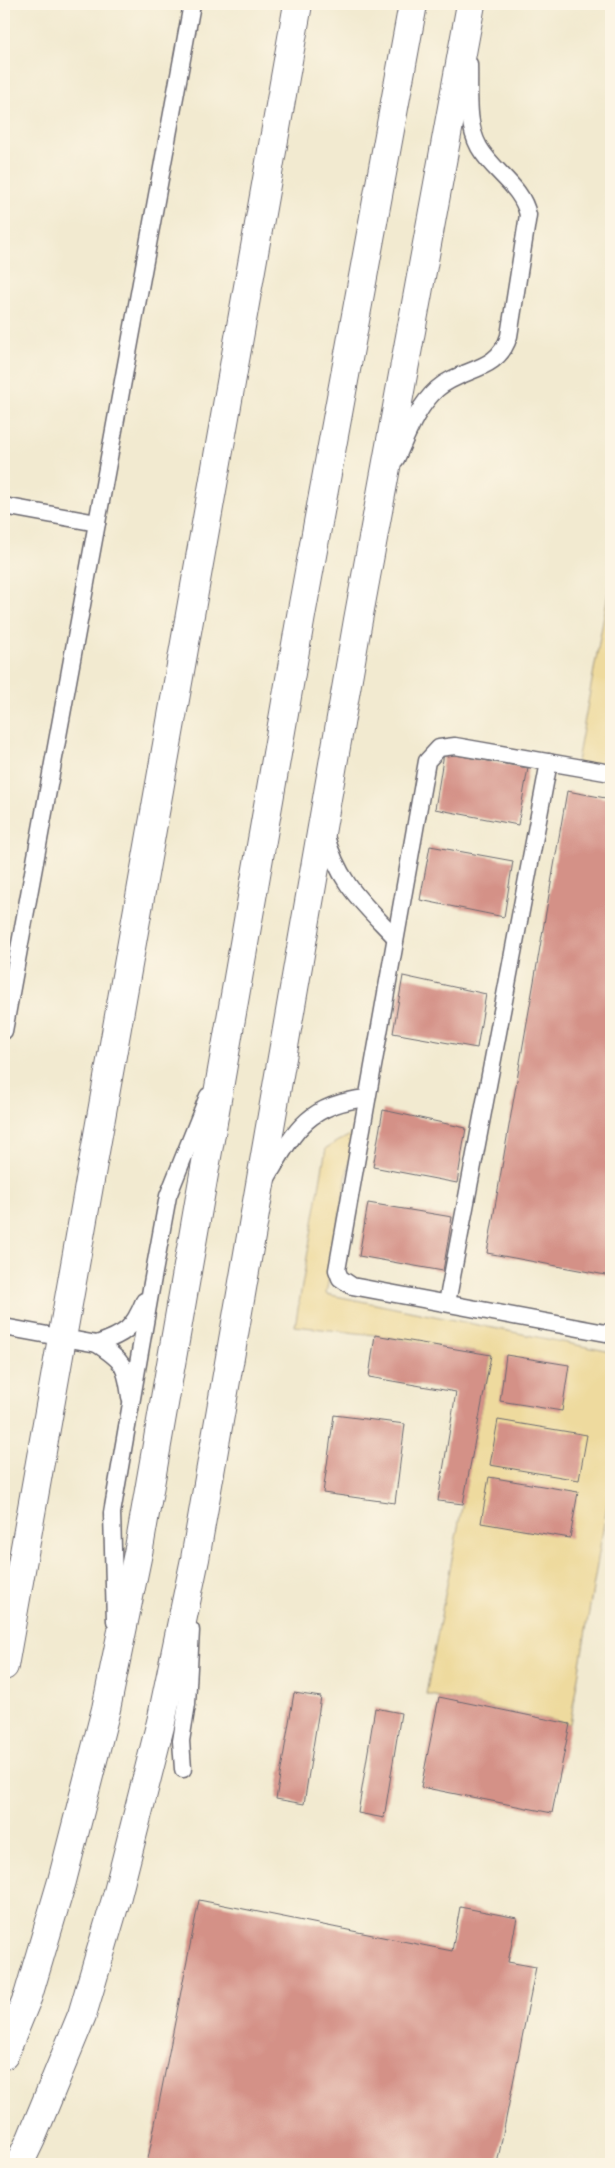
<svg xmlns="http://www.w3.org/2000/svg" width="615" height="2168" viewBox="0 0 615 2168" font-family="Cardo,serif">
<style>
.sand{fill:#eeda9e;stroke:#887e6c}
.building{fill:#d49187}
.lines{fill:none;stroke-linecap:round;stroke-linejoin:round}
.service-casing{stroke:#6b686f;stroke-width:19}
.minor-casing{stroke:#6b686f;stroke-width:30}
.service{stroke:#fff;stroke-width:16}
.minor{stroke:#fff;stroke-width:28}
</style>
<rect width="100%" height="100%" fill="#fcf5e5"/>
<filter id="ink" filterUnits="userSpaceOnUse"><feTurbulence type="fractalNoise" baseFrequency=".02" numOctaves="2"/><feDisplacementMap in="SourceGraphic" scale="10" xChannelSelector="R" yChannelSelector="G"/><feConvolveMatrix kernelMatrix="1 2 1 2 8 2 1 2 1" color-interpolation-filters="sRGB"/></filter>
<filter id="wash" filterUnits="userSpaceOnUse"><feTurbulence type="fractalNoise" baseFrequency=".0096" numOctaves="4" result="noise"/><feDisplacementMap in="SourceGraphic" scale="20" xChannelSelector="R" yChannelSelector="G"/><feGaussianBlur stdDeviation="1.12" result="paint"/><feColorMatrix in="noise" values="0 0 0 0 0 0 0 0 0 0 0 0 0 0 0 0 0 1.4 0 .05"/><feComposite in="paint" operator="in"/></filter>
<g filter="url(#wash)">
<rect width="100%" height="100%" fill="#f2ead0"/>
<g class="sand">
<path d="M611 578V773L576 767Z"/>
<path d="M354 1133 326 1294 611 1352V1482L570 1724 426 1694 491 1355 375 1335 295 1326 326 1148Z"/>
</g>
<g id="blocks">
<g class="building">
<path d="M444 753 528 768 518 825 435 809Z"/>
<path d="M567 791 611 799V1276L487 1253Z"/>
<path d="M430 846 513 861 504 917 420 900Z"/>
<path d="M403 976 486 994 477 1048 393 1033Z"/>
<path d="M383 1110 466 1128 457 1183 373 1167Z"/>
<path d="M368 1203 452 1217 443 1271 359 1256Z"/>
<path d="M375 1335 491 1355 463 1504 438 1501 456 1392 369 1377Z"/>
<path d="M506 1355 569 1365 562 1411 500 1401Z"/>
<path d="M334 1415 405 1424 395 1503 323 1493Z"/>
<path d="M498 1420 587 1435 579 1480 490 1465Z"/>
<path d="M489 1477 578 1492 570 1538 481 1523Z"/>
<path d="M294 1693 321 1697 304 1804 276 1799Z"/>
<path d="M439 1697 570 1724 552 1813 421 1787Z"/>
<path d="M375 1708 401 1713 384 1818 358 1813Z"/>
<path d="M199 1900 452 1951 460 1907 517 1918 508 1962 536 1967 497 2164H147Z"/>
</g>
</g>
</g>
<g filter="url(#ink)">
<use href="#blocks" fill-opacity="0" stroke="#6b686f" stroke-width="1"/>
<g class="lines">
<g class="service-casing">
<g id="service">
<path d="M396 459C407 435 417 407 437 389 462 367 498 373 509 336L528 215C522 186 493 172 479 147 466 124 470 90 469 64"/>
<path d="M4 506 97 523"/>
<path d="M611 773 455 746 439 748 427 761 337 1270 340 1278 352 1286 611 1334"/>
<path d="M325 833C339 884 361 901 395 937"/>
<path d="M4 1031 192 4"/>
<path d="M267 1178C295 1130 308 1104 367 1098"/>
<path d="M447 1303 549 762"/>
<path d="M4 1327 97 1344"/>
<path d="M130 1397C126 1365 123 1361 97 1344 125 1334 133 1329 144 1301"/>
<path d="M115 1621 112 1513 152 1283 168 1196 208 1096"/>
<path d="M183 1769 181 1741 187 1704 191 1630"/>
</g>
</g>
<g class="minor-casing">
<g id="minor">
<path d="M4 1666 298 4"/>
<path d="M4 2055 28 1996 62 1881 106 1709 139 1548 302 610 413 4"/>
<path d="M19 2164 31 2139 82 2015 117 1896 161 1722 195 1559 358 620 471 4"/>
</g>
</g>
<use href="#service" class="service"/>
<use href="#minor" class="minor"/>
</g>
</g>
<rect width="615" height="2168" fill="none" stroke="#fcf5e5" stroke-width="20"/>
</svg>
